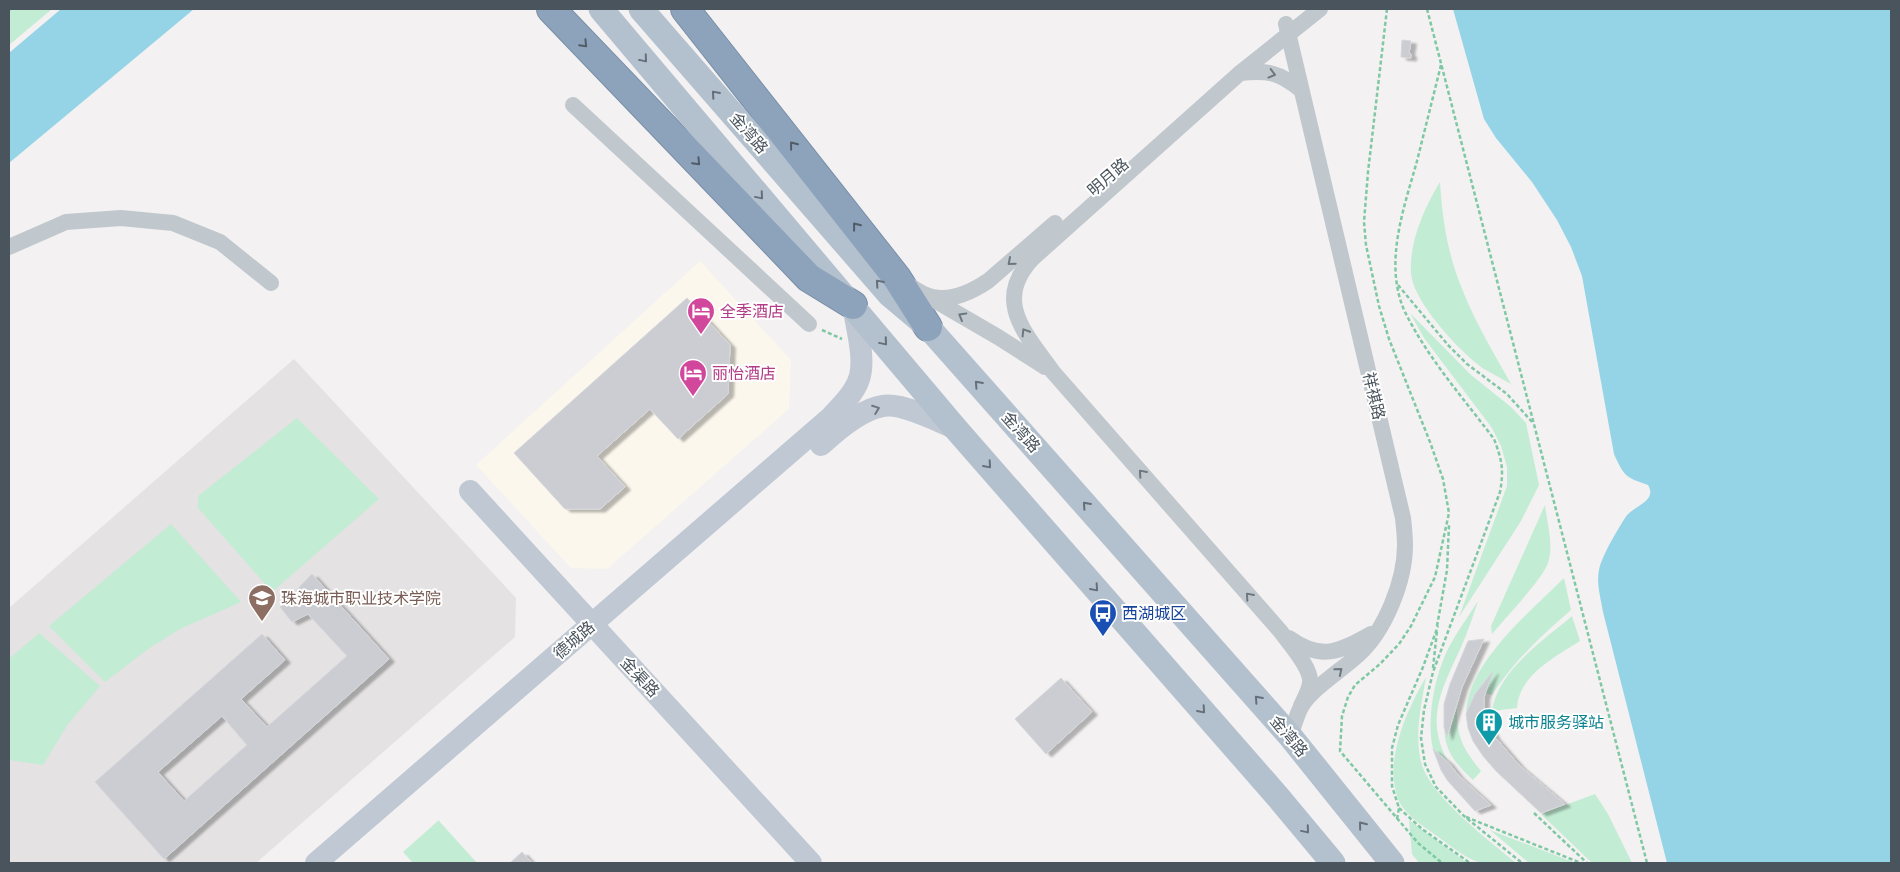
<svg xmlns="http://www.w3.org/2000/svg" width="1900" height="872" viewBox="0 0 1900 872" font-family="Cabin,'Noto Sans SC',sans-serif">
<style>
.commercial{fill:#fbf7ed}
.education{fill:#e4e2e2}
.green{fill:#c3ecd4}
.water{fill:#94d4e6}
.building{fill:#cbcdd3;stroke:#d5d7db;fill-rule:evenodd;filter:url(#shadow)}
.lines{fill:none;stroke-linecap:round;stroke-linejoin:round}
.highway-casing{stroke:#788ea7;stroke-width:30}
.path{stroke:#7ec8a4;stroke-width:2.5;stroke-dasharray:4 2.5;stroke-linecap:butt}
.street{stroke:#c0c8ce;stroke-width:16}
.secondary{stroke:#c0c9d3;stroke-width:22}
.primary{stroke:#b3c0cd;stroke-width:25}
.highway{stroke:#8da3bb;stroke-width:28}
.oneway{stroke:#515c66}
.oneway2{stroke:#646f79}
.oneway3{stroke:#6d777f}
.oneway4{stroke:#6d7780}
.labels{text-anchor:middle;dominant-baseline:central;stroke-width:4;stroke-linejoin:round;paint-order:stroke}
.street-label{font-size:16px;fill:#4a545d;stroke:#fff}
.hotel-label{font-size:16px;fill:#b23c85;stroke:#fff;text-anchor:start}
.education-label{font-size:16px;fill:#785e54;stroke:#fff;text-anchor:start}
.transit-label{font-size:16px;fill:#164399;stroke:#fff;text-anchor:start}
.culture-label{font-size:16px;fill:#0d838f;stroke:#fff;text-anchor:start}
</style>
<defs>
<filter id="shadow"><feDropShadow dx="5.5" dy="3" stdDeviation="1" flood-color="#0004"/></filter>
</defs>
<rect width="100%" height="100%" fill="#f3f1f1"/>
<path class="commercial" d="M700 261 791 360 789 409 607 569 571 568 476 465Z"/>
<path class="education" d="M294 359 516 598 515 637 256 863H9V608Z"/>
<g class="green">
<path d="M9 9H52L9 45Z"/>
<path d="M1440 182C1442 215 1447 250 1459 281 1472 317 1492 350 1511 384 1502 379 1493 374 1484 369 1461 353 1413 302 1411 273 1409 243 1424 208 1440 182Z"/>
<path d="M1410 313 1471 375 1511 407 1526 423 1539 485 1521 521 1459 617 1507 486V467L1501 446 1492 428 1424 338Z"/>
<path d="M297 418 379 499 272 592 198 508V496Z"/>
<path d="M1545 505C1547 523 1554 545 1548 563 1542 580 1505 618 1492 634L1491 626Z"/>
<path d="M171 524 241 602 180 629 148 649 105 682 49 626Z"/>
<path d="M1564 578 1571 610C1539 638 1515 660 1492 695L1485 693 1491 673 1475 694 1466 714C1467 663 1530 612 1564 578Z"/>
<path d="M1478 601C1473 616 1468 631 1462 645 1443 687 1424 717 1448 762L1433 749C1427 721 1433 685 1444 658 1452 638 1467 619 1478 601Z"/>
<path d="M1572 616 1580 641C1555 657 1519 675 1517 708L1492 711C1498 670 1543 641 1572 616Z"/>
<path d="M39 633 100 686 68 724 43 765 9 760V659Z"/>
<path d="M1426 677C1421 706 1413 740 1423 768 1435 800 1490 841 1516 863 1505 863 1493 865 1482 863 1469 861 1448 844 1437 836 1423 826 1402 813 1397 796 1385 758 1407 710 1426 677Z"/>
<path d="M1457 708C1456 736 1463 749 1481 771L1473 780C1455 763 1445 752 1444 727L1448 736Z"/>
<path d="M1595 794 1608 814 1632 863H1592L1541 814Z"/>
<path d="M439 820V821L477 863H413L403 852Z"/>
<path d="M1409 820 1463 860 1469 863H1419L1412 854Z"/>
<path d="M1490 830 1573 862 1574 863H1529Z"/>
</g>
<g class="water">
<path d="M61 9H194L9 163V53Z"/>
<path d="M1453 9H1891V863H1667L1603 612C1601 599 1596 583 1599 570 1602 555 1617 531 1625 518 1633 505 1658 502 1648 485 1625 477 1624 476 1614 454L1582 276 1571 247 1557 220 1532 182 1496 138 1484 119Z"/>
</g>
<g class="building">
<path d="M1402 40 1411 41 1409 53 1411 54V58L1401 57Z"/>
<path d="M687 298 730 345 728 394 678 439 650 409 597 456 625 487 600 509H565L514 453Z"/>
<path d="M312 574 389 659 164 859 95 782 262 634 285 660 241 699 267 727 347 656 308 614 292 622 280 607ZM222 716 247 745 184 801 158 772Z"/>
<path d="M1484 639 1462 687 1447 737 1444 727V704L1450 684 1468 641Z"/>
<path d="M1493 671 1484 697V710L1487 722 1495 737 1520 766 1565 804 1541 813 1496 771 1483 756 1473 741 1468 728 1466 714 1475 694Z"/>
<path d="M1061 678 1092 712 1046 754 1015 719Z"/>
<path d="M1433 749 1448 762 1459 776 1491 805 1475 811 1447 780 1441 770Z"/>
<path d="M522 852 532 863H510Z"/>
</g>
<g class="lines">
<g class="highway-casing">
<g id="highway">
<path d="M551 9 809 278 853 305"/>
<path d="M685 9 897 278 928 327"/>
</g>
</g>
<g class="path">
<path d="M1387 9 1368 172 1364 222 1366 245 1379 306 1389 339 1430 442 1443 479 1449 513 1435 577 1411 626 1399 644 1380 664 1355 685 1348 697 1342 716 1340 751 1418 843 1442 863"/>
<path d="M1427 9 1647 863"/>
<path d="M9 10 10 9"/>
<path d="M1441 65C1433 97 1425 129 1417 161 1404 208 1383 264 1405 312 1427 357 1464 399 1494 439 1502 460 1504 470 1500 492L1433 672 1424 710 1421 738 1425 764 1436 787 1464 816 1522 863"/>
<path d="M1398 285 1448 345 1467 364 1507 394 1533 423"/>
<path d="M822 330 842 339"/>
<path d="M1437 626 1447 570 1449 525"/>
<path d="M1433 668 1437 631"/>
<path d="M1399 808 1422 829 1470 863"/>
<path d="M1534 813 1587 863"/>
<path d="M1466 817 1581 863"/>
<path d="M1397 819 1399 808 1392 786V748L1398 725 1423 667 1438 626"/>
</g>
<g class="street">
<path d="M1286 24 1403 518C1404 527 1405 536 1405 545 1405 581 1385 631 1358 655 1342 670 1311 689 1301 707 1296 716 1294 727 1290 736"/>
<path d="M1240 73C1267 70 1279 72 1301 90"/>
<path d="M573 105 809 324"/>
<path d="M9 247 66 222 121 218 173 223 220 242 271 283"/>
<path d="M904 282C910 286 917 291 924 294 945 304 970 293 988 281L1055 223"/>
<path d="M931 298 998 337 1045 367"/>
<path d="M1289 638C1321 661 1340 652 1371 634"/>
<path d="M1301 706C1304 699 1309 691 1310 683 1312 668 1290 645 1281 632L1053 372C1026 334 992 301 1033 258L1240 73 1320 9"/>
</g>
<g class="secondary">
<path d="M821 445C836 431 862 409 883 406 900 402 939 421 956 429"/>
<path d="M470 491 811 863"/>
<path d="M316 863 831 417C841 406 854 394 859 379 866 359 856 326 853 305"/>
</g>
<g class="primary">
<path d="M601 9 956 429 1278 797 1333 863"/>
<path d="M641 9 890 295 928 327 1290 736 1392 863"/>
</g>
<use href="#highway" class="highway"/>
</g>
<defs><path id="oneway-chevron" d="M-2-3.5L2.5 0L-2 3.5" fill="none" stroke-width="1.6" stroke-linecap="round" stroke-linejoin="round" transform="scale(1.25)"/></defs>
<g class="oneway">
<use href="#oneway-chevron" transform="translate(584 44) rotate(46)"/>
<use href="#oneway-chevron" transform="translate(793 145) rotate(-128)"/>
<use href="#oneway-chevron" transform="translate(697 162) rotate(46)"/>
<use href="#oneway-chevron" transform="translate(856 226) rotate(-128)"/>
</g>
<g class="oneway2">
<use href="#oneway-chevron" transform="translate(644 59) rotate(50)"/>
<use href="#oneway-chevron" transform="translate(715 94) rotate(-131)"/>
<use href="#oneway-chevron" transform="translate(760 196) rotate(50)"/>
<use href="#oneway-chevron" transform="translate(879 283) rotate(-131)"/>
<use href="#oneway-chevron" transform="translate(884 342) rotate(50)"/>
<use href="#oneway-chevron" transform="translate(978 384) rotate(-132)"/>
<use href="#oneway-chevron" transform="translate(988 465) rotate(49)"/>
<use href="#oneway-chevron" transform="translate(1086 505) rotate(-132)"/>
<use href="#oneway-chevron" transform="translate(1095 588) rotate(49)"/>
<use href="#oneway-chevron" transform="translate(1258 699) rotate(-132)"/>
<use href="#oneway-chevron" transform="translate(1202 710) rotate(49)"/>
<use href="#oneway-chevron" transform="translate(1362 825) rotate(-129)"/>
<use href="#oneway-chevron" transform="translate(1306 830) rotate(50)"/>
</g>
<g class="oneway3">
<use href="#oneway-chevron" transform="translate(1272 74) rotate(15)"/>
<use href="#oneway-chevron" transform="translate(1011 262) rotate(139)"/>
<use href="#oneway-chevron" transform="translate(962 316) rotate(-150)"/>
<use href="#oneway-chevron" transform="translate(1025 332) rotate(-122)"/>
<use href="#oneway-chevron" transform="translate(1142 473) rotate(-131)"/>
<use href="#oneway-chevron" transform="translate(1249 596) rotate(-131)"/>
<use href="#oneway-chevron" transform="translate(1339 671) rotate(-39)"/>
</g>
<use class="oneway4" href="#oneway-chevron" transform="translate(876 409) rotate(-21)"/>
<defs>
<g id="hotel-pin" transform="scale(1.4375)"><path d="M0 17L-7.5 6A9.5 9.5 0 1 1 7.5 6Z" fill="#d1479c" stroke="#fff"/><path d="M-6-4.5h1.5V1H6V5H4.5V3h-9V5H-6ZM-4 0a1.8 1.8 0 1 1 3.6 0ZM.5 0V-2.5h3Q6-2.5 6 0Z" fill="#fff"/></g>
<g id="university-pin" transform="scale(1.4375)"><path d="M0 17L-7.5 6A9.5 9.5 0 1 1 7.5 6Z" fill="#8d6e63" stroke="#fff"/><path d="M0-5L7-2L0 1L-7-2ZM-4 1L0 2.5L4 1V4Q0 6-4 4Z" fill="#fff"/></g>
<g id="bus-pin" transform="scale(1.4375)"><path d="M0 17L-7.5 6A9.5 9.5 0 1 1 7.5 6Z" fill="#1a4fb4" stroke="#fff"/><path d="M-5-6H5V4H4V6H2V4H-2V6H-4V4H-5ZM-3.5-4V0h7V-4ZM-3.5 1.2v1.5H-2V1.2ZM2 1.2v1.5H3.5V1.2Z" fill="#fff"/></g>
<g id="building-pin" transform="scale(1.4375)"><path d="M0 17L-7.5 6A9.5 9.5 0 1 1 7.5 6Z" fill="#0f9aa8" stroke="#fff"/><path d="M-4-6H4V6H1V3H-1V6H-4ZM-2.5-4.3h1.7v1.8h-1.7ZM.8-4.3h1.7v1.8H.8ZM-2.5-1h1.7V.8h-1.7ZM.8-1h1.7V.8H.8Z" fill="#fff"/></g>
</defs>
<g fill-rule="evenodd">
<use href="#hotel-pin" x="701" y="311"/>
<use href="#hotel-pin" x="693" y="373"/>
<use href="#university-pin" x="262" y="598"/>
<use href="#bus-pin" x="1103" y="613"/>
<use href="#building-pin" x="1489" y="722"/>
</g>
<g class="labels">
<g class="street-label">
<text transform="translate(749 133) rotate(49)">金湾路</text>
<text transform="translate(1108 177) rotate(-41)">明月路</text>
<text transform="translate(1374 396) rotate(77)">祥祺路</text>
<text transform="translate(1021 432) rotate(48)">金湾路</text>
<text transform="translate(574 640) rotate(-41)">德城路</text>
<text transform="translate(640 677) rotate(47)">金渠路</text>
<text transform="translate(1289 736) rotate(50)">金湾路</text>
</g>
<g class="hotel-label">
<text x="720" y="311">全季酒店</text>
<text x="712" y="373">丽怡酒店</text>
</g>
<g class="education-label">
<text x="281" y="598">珠海城市职业技术学院</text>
</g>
<g class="transit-label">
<text x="1122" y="613">西湖城区</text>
</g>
<g class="culture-label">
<text x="1508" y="722">城市服务驿站</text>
</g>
</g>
<rect width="1900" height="872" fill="none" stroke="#4a545d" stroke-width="20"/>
</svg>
